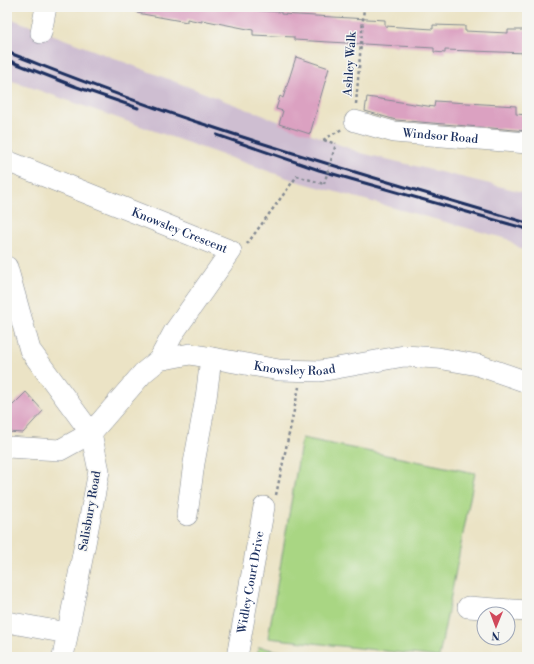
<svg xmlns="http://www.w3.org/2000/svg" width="534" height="664" viewBox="0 0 534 664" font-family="'Libre Bodoni',serif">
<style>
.industrial{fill:#cebed1}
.green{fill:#a9d683;stroke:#628270}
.building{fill:#dba1c1}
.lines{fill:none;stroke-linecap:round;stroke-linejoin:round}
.minor-casing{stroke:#838992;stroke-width:22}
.path{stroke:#838992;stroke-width:2.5;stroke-dasharray:3 3;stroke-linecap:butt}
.minor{stroke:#fff;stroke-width:21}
.rail{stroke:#1b2f5e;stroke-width:3}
.path-bridge{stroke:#838992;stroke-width:2.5;stroke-dasharray:3 3;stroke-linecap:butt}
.labels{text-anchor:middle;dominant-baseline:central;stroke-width:3;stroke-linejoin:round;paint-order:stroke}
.street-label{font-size:12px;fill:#1b2f5e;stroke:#f6f6f2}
</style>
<rect width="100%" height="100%" fill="#f6f6f2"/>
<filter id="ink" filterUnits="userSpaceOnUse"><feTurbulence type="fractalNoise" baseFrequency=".025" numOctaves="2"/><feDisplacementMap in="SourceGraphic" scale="8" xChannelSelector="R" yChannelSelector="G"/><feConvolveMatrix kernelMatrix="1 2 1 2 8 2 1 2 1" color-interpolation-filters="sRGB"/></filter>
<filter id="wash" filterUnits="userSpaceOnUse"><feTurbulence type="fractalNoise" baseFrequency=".012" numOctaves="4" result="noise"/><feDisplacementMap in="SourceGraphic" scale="16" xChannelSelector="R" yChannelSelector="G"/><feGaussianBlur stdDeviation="0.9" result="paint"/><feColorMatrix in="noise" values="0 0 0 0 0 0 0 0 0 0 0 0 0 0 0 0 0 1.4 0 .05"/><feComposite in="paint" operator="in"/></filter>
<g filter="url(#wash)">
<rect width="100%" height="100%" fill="#ebe3c5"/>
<path class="industrial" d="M7 17 361 153 527 193V253L507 239 296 181 7 79Z"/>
<g class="green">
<path d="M302 438 475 473 439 657 268 638Z"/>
<path d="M259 647 309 657H257Z"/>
</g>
<g id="blocks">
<g class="building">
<path d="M137 7H235L249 10 281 12V14L385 20V26L433 29V25L465 26V31L508 33V30H527V53L445 50V53L434 52V48L294 40V37L253 35V30L202 20V22L187 19V22L137 13Z"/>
<path d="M296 57 329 68 310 134 279 124 283 111 276 109 280 96 283 98Z"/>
<path d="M367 97 434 107 435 101 516 106V114L527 115V131L396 120 365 111Z"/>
<path d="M26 392 43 411 23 433 7 432V404L13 405Z"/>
</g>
</g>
</g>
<g filter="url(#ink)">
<use href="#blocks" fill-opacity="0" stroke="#838992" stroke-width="1"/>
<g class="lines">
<g class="minor-casing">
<g id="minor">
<path d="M41 33 46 7"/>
<path id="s1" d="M355 121 394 132 527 143"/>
<path id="s2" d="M7 161 231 251 174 332 159 360"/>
<path d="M7 267 30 350 91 433 99 471 63 657"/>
<path id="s3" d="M7 447 60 450 91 433 143 373 159 360 190 354 279 370 320 371 404 356 438 358 478 365 527 382"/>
<path d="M187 515 194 463 206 398 211 358"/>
<path d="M468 607 527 611"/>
<path d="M7 622 67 633"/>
<path id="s4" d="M237 657 264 507"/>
</g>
</g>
<g class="path">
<path d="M356 104 364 7"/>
<path d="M323 140 342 129"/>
<path d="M324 140 336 144"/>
<path d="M247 244 297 176 324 184"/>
<path d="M276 495 299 387"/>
</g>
<use href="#minor" class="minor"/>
<g class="rail">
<path d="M7 52C72 77 137 103 203 124 310 160 419 191 527 223"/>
<path d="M7 60 74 86 138 108"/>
<path d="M217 135 319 170 527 229"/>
</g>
<path class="path-bridge" d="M324 184 336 144"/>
</g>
</g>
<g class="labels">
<g class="street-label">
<text transform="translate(350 64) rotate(-86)">Ashley Walk</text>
<text stroke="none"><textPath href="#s1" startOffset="87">Windsor Road</textPath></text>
<text stroke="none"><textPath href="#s2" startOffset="186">Knowsley Crescent</textPath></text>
<text stroke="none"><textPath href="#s3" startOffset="326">Knowsley Road</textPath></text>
<text transform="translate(90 511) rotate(-80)">Salisbury Road</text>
<text stroke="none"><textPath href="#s4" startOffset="76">Widley Court Drive</textPath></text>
</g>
</g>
<rect width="534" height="664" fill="none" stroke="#f6f6f2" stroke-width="24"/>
<g transform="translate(496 626) rotate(181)"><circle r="19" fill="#f6f6f2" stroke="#9ea6b7"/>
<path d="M0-3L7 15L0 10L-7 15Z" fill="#d1495b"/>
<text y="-6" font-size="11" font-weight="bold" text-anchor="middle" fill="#1b2f5e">N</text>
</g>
</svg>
